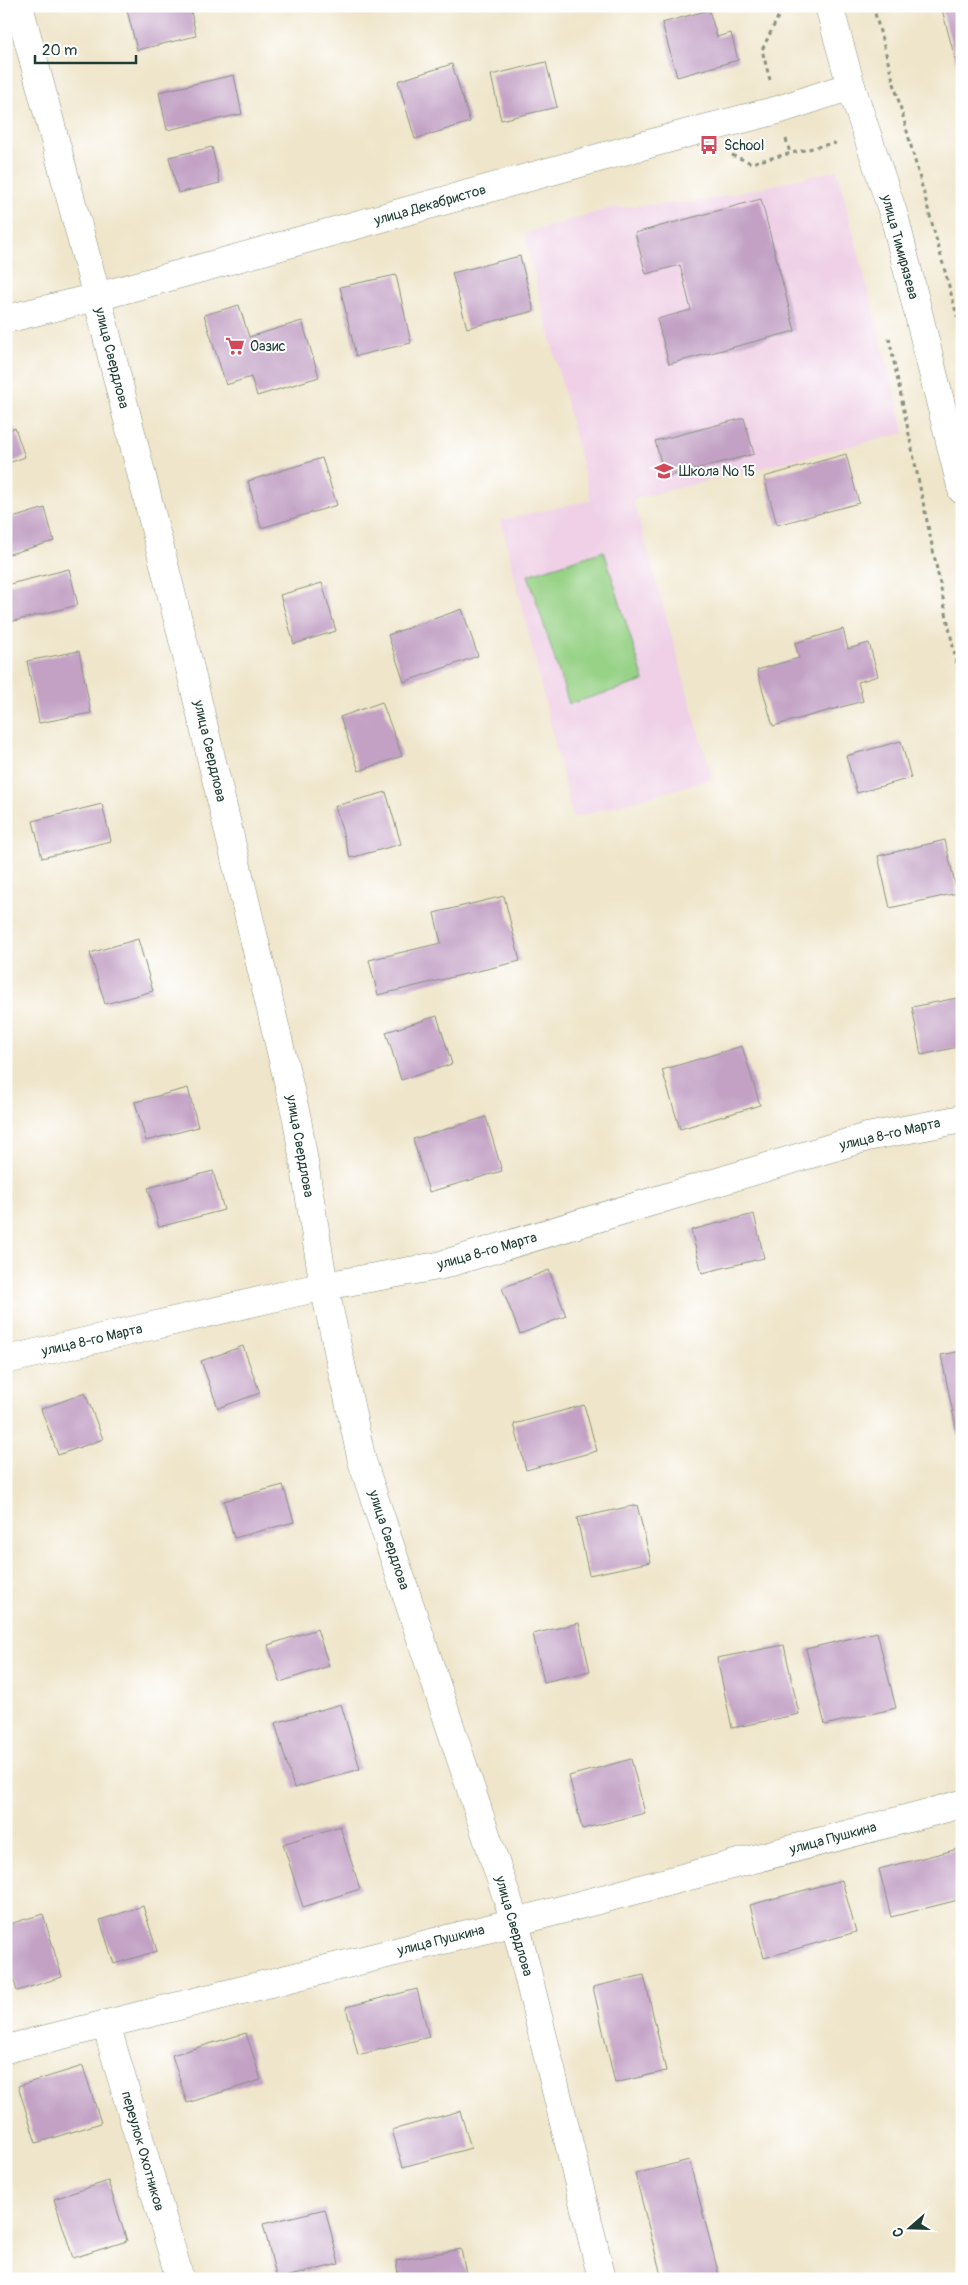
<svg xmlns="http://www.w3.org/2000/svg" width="968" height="2285" viewBox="0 0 968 2285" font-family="Pangolin,sans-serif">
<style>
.built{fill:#efd0e6}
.pitch{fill:#97d286;stroke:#5b885d}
.building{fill:#c2a1c5}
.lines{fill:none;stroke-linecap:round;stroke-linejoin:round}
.minor-casing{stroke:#87917f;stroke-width:29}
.major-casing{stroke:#87917f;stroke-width:29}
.path{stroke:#87917f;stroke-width:3;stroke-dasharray:4 4;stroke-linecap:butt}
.minor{stroke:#fff;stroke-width:28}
.major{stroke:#fff;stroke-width:28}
.labels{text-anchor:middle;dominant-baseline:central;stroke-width:4;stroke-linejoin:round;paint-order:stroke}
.poi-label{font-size:14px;fill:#1f3d34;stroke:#fff;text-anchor:start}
.street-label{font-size:14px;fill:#1f3d34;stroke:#fff}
</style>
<rect width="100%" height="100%" fill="#fff"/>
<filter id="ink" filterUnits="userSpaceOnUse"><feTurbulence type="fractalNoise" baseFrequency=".02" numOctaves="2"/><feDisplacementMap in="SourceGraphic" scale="10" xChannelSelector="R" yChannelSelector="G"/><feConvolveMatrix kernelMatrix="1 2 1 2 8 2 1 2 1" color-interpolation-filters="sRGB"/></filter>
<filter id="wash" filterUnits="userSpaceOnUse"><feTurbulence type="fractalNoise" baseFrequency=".0096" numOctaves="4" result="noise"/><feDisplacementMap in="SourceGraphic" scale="20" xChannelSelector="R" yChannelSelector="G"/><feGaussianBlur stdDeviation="1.12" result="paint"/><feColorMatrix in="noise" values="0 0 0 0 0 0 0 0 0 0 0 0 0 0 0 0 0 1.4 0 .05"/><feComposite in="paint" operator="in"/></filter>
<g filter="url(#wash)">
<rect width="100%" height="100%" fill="#efe5ca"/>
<path class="built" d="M837 170 905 433 633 499 712 779 573 818 501 520 591 500 524 234 611 208 704 201Z"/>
<path class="pitch" d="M604 551 644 681 569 704 528 575Z"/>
<g id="blocks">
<g class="building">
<path d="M126 6H190L196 36 137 50Z"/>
<path d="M941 6H962V81H961Z"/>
<path d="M709 10 717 37 731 33 738 60 677 77 662 23Z"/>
<path d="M546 62 557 107 501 120 491 75Z"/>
<path d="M452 64 470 122 415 139 398 81Z"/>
<path d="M234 75 242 114 167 130 159 92Z"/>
<path d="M212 147 220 183 178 193 169 157Z"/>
<path d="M761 199 795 331 669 364 657 319 691 310 680 265 646 274 635 233Z"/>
<path d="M520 256 534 311 467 328 452 273Z"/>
<path d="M396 275 411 343 356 356 340 287Z"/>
<path d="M239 305 249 337 302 321 319 377 257 396 251 377 226 385 204 315Z"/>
<path d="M744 418 754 454 665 477 655 441Z"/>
<path d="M15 428 25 457 6 464V431Z"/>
<path d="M846 454 859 503 777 525 764 477Z"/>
<path d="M322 458 337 505 261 528 248 481Z"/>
<path d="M45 508 54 541 6 555V520Z"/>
<path d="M69 569 78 605 6 623V585Z"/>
<path d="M322 583 336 631 294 644 280 595Z"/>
<path d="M462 609 478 656 404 682 388 635Z"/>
<path d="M843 629 848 649 869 643 878 676 858 682 863 701 773 726 757 670 799 658 795 643Z"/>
<path d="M79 651 91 713 39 723 27 661Z"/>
<path d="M382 702 402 756 359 771 340 717Z"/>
<path d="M901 741 911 778 857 793 846 756Z"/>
<path d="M386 792 401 844 350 858 335 806Z"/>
<path d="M102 804 111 841 42 858 33 821Z"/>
<path d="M945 840 957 893 890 908 878 856Z"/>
<path d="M504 896 520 961 378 995 369 960 441 943 434 913Z"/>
<path d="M138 939 153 991 105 1004 90 953Z"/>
<path d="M962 997V1046L921 1055 912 1007Z"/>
<path d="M437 1016 452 1064 401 1080 386 1032Z"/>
<path d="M742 1046 760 1105 680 1129 662 1070Z"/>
<path d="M188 1088 198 1127 146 1141 135 1102Z"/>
<path d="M486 1117 502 1171 429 1192 413 1139Z"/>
<path d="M213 1171 224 1210 159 1227 148 1188Z"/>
<path d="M754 1214 764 1258 702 1273 691 1230Z"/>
<path d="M549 1270 566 1316 520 1334 502 1288Z"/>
<path d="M243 1346 260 1393 218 1408 201 1361Z"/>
<path d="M962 1351V1452H961L941 1355Z"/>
<path d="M85 1393 103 1439 58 1455 41 1409Z"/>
<path d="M584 1405 597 1451 526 1470 514 1424Z"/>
<path d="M283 1485 294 1522 234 1538 224 1501Z"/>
<path d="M637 1505 651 1562 589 1575 577 1518Z"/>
<path d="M579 1623 590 1671 544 1682 533 1634Z"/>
<path d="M317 1629 329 1666 280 1682 268 1645Z"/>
<path d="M877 1632 896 1708 825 1725 806 1649Z"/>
<path d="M784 1645 799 1714 732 1728 717 1658Z"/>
<path d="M341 1704 360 1769 294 1788 275 1723Z"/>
<path d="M631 1759 645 1813 582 1829 569 1776Z"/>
<path d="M340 1826 360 1889 303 1907 283 1844Z"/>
<path d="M962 1848V1899L891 1917 879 1869Z"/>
<path d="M842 1880 856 1932 764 1958 750 1905Z"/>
<path d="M143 1906 157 1951 114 1964 100 1920Z"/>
<path d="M43 1914 62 1977 17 1991 6 1953V1925Z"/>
<path d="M644 1975 666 2071 615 2083 593 1987Z"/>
<path d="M417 1989 429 2037 358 2055 346 2007Z"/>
<path d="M246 2033 261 2080 187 2103 172 2055Z"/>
<path d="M83 2066 101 2123 36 2143 18 2086Z"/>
<path d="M460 2111 471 2148 403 2167 392 2130Z"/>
<path d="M689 2160 720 2279H662L635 2174Z"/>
<path d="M108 2181 127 2241 73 2258 54 2199Z"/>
<path d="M325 2209 339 2264 277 2279 263 2224Z"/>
<path d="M461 2249 467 2279H399L396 2261Z"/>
</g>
</g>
</g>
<g filter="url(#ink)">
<use href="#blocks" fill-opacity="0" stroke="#87917f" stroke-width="1"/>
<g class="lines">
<g class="minor-casing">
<g id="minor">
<path d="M19 6 97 297 186 652 297 1119 324 1286 362 1461 515 1922 602 2279"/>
<path d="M6 319 97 297 692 132 778 110 851 86"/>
<path d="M6 1360 324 1286 438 1266 867 1137 962 1119"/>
<path d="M106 2024 180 2279"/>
<path d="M6 2049 515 1922 962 1804"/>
</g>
</g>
<g class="major-casing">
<path id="major" d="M829 6 851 86 895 219 962 490"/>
</g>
<g class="path">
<path d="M873 6 962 334"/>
<path d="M770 80 762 50 779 15 776 6"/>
<path d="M786 139 790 153"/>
<path d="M732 155 751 163 833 143 836 144"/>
<path d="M889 338 962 690"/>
</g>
<use href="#minor" class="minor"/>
<use href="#major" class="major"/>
</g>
</g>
<defs>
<g id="bus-bare" transform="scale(1.5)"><path d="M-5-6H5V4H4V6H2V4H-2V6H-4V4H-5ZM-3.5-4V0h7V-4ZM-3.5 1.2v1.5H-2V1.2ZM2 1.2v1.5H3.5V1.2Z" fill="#d1495b" stroke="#fff" stroke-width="2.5" paint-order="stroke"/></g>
<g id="supermarket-bare" transform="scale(1.5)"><path d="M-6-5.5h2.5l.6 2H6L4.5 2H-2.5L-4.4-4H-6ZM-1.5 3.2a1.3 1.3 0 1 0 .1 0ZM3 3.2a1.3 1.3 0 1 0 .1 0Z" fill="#d1495b" stroke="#fff" stroke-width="2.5" paint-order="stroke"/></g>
<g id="school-bare" transform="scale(1.5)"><path d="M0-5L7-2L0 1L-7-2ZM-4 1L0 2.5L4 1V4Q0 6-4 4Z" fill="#d1495b" stroke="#fff" stroke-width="2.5" paint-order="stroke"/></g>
</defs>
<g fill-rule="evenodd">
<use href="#bus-bare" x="709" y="145"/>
<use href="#supermarket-bare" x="235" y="346"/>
<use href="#school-bare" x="664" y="471"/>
</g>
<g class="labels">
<g class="poi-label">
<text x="724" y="145">School</text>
<text x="250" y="346">Оазис</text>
<text x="679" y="471">Школа № 15</text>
</g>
<g class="street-label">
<text transform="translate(430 205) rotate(-16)">улица Декабристов</text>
<text transform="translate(900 247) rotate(75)">улица Тимирязева</text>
<text transform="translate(112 358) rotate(76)">улица Свердлова</text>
<text transform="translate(210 751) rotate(77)">улица Свердлова</text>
<text transform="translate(890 1134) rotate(-13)">улица 8-го Марта</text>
<text transform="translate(300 1146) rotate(80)">улица Свердлова</text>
<text transform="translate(487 1251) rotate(-16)">улица 8-го Марта</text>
<text transform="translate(92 1340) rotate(-13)">улица 8-го Марта</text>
<text transform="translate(389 1540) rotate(72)">улица Свердлова</text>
<text transform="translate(833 1838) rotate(-15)">улица Пушкина</text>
<text transform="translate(514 1926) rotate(74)">улица Свердлова</text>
<text transform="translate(441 1940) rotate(-14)">улица Пушкина</text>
<text transform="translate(143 2151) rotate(74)">переулок Охотников</text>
</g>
</g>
<rect width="968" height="2285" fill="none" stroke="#fff" stroke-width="25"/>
<g transform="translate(910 2228) rotate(250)" stroke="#ffffff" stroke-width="4" paint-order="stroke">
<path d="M0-4L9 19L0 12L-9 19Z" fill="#1f3d34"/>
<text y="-8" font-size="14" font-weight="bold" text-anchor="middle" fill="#1f3d34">С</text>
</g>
<path d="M35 55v8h101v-8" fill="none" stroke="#1f3d34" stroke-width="2.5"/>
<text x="42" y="55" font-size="15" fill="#1f3d34" stroke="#ffffff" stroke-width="4" paint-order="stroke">20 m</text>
</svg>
